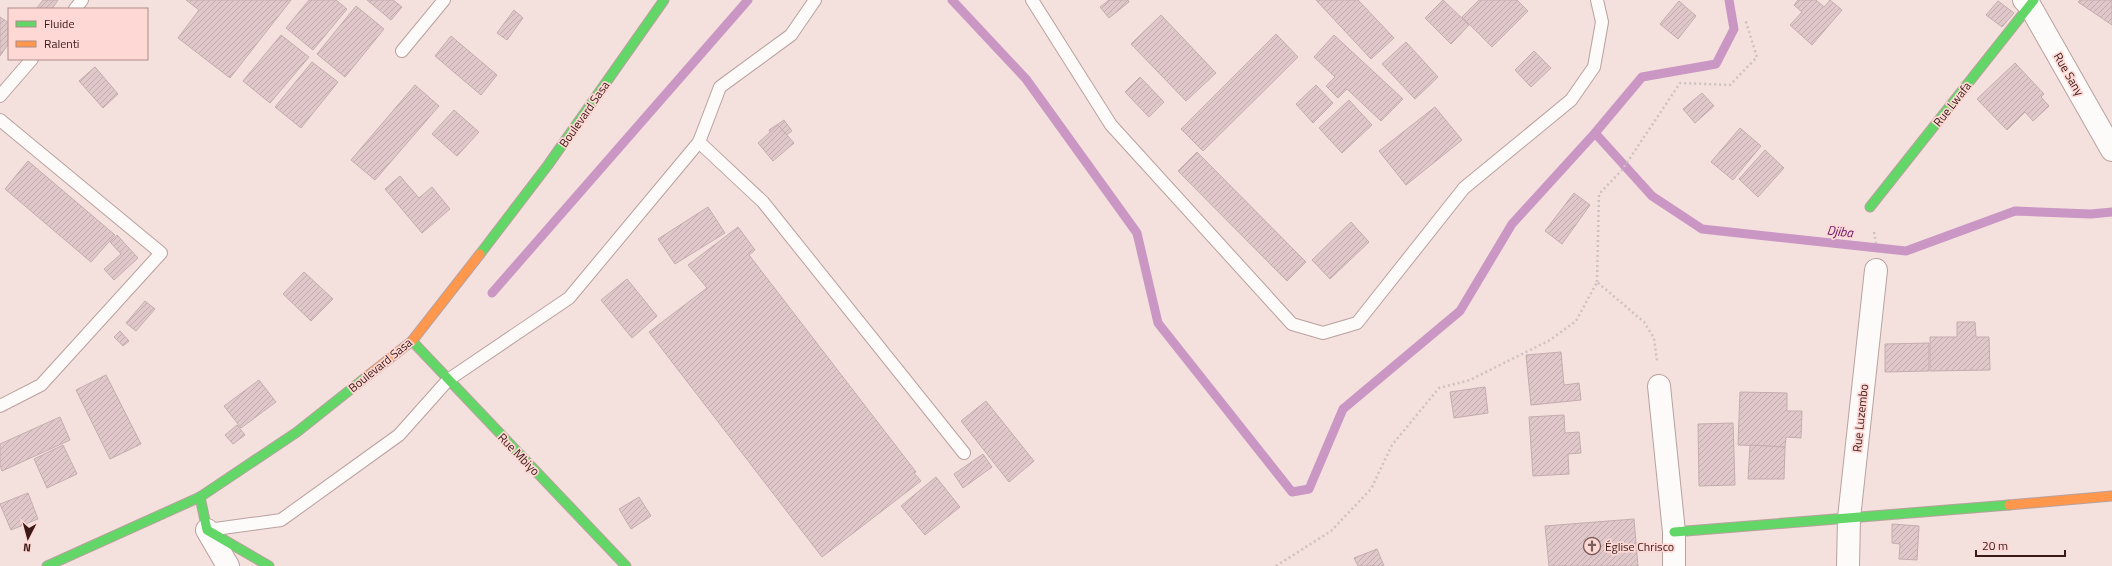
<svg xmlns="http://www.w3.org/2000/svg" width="2112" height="566" viewBox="0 0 2112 566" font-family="'Titillium Web',sans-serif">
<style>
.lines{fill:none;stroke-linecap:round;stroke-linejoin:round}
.stream{stroke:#ca96c4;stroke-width:9}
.building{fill:url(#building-hatch);stroke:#c5adaf}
.lane-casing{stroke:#b9a19e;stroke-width:14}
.street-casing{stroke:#b9a19e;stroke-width:24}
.fast-casing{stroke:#b9a19e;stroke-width:11}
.slow-casing{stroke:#b9a19e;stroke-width:11}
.path{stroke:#cdc2c0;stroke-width:2.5;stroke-dasharray:2 3;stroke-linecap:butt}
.lane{stroke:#fdfafa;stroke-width:12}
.street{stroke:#fdfafa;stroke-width:22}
.fast{stroke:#63d668;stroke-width:9}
.slow{stroke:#ff974d;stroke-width:9}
.labels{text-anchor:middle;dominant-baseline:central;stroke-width:3.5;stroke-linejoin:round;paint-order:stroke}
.street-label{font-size:12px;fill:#3a1916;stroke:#fdd8d4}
.poi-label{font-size:12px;fill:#3a1916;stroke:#fdd8d4;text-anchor:start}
.water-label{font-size:13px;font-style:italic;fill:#66146a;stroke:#fdd8d4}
</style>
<defs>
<pattern id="building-hatch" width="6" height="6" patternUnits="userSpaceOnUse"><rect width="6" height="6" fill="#e0c8ca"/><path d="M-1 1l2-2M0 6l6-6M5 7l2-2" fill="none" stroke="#c1abad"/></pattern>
</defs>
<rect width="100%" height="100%" fill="#f4e0dd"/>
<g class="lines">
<g class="stream">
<path d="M952 0 1026 79 1137 233 1158 323 1292 492 1309 489 1343 409 1460 311 1512 224 1595 133 1642 77 1716 64 1734 29 1729 0"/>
<path d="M1595 133 1652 196 1702 229 1906 251 2015 211 2091 214 2112 212"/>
<path d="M492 293 748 0"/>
</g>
</g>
<g class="building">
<path d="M43 0H58L52 9H38L37 8Z"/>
<path d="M186 0H291L230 78 178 38 199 10Z"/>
<path d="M309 0H336L347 9 313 50 286 28Z"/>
<path d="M367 0H393L402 7 391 20Z"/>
<path d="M1109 0H1128L1129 2 1109 18 1100 7Z"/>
<path d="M1316 0H1358L1394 38 1371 59Z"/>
<path d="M1443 0 1469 25 1451 44 1425 18Z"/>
<path d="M1479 0H1517L1528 11 1492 47 1462 17Z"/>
<path d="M1798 0H1816L1824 7 1830 0 1842 10 1812 45 1790 25 1802 12 1794 5Z"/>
<path d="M2080 0H2112V25L2078 2Z"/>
<path d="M1679 1 1696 16 1678 39 1660 24Z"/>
<path d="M1998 1 2014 13 2002 27 1986 15Z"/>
<path d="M356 6 384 29 345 77 317 54Z"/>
<path d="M514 10 523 18 507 40 497 33Z"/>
<path d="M1161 15 1216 73 1186 101 1131 44Z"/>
<path d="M0 17 9 23V43L0 56Z"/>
<path d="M1276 34 1298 57 1203 151 1181 129Z"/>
<path d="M281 35 309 57 270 103 243 81Z"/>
<path d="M1334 35 1403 99 1381 121 1347 89 1338 98 1326 86 1335 77 1314 57Z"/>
<path d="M451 36 497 75 481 95 435 56Z"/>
<path d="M1406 42 1438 77 1415 99 1382 64Z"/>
<path d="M1534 51 1551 68 1531 87 1515 70Z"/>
<path d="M312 62 338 82 301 128 275 107Z"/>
<path d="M2015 63 2044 94 2041 97 2049 106 2033 121 2025 112 2007 130 1977 99Z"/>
<path d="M95 67 118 94 103 108 79 81Z"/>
<path d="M1140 77 1164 102 1149 117 1125 92Z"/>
<path d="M415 85 439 106 375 180 351 160Z"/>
<path d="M1316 85 1333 103 1313 123 1296 104Z"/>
<path d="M1702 93 1714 106 1695 123 1683 109Z"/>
<path d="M1349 100 1372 125 1342 153 1319 128Z"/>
<path d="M1435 107 1462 140 1406 185 1379 151Z"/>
<path d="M454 110 479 132 457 156 432 134Z"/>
<path d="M784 120 792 131 776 142 769 130Z"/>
<path d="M778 125 794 143 773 161 758 143Z"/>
<path d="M1740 128 1761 146 1733 180 1711 162Z"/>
<path d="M1765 150 1784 168 1758 197 1739 179Z"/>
<path d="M1197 152 1306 262 1287 281 1178 171Z"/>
<path d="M28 161 115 235 91 262 5 189Z"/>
<path d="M400 176 419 198 432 187 450 209 422 233 385 189Z"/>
<path d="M1574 193 1590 205 1562 244 1545 231Z"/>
<path d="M708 207 725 233 675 264 658 239Z"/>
<path d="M1351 222 1369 242 1330 279 1312 260Z"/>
<path d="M738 227 755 250 749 255 916 472 914 473 921 481 822 557 649 332 707 288 688 265Z"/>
<path d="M117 235 138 258 114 280 104 269 121 254 110 242Z"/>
<path d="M304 272 333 299 311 321 283 294Z"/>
<path d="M627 279 657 316 632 338 601 300Z"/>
<path d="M145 301 155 309 136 331 126 323Z"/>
<path d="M1957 322H1975L1976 337H1989L1990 370 1930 371V337H1957Z"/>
<path d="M120 331 129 341 123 346 114 337Z"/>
<path d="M1929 343V371L1885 372V344Z"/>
<path d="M1561 352 1564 385 1579 383 1581 400 1531 405 1526 355Z"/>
<path d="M106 375 141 444 110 459 76 390Z"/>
<path d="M259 380 276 402 241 428 224 406Z"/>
<path d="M1485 387 1488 413 1454 418 1450 392Z"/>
<path d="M1740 392 1787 393V411H1802L1801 438 1786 437 1785 447 1738 445Z"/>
<path d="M986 401 1034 461 1009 482 961 421Z"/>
<path d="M1564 415 1565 433 1579 432 1581 453 1568 454 1569 474 1533 476 1529 417Z"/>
<path d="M60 417 70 440 2 471 0 465V444Z"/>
<path d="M1733 423 1735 485 1699 486 1698 424Z"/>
<path d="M237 425 245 435 233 444 225 435Z"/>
<path d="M63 445 77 474 47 488 34 459Z"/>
<path d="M1750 445 1785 447 1784 479H1748Z"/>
<path d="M983 454 992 467 963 488 954 474Z"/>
<path d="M936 477 960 507 925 535 901 506Z"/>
<path d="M28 493 38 519 11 530 0 504Z"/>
<path d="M639 497 651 516 631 529 619 509Z"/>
<path d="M1634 519 1638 566H1549L1545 526Z"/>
<path d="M1892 524 1919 526 1917 560 1899 559 1900 544 1892 543Z"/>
<path d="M1377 549 1384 566H1358L1354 558Z"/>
</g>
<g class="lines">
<g class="lane-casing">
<g id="lane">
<path d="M1032 0 1111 125 1292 324 1323 333 1357 323 1464 188 1571 100 1594 67 1602 22 1597 0"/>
<path d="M75 9 82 0"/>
<path d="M402 51 444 0"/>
<path d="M0 96 32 59"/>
<path d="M0 120 161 253 41 385 0 406"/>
<path d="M699 142 763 202 964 453"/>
<path d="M208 530 281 520 399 435 448 380 569 298 699 142 720 87 791 35 815 0"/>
</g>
</g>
<g class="street-casing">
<g id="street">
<path d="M2024 0 2030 6 2112 150"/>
<path d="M1659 386 1674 532V566"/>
<path d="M207 530 228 566"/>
<path d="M1848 566 1849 518 1876 270"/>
</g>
</g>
<g class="fast-casing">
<g id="fast">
<path d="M1870 207 2034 0"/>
<path d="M480 254 548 165 664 0"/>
<path d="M412 341 626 566"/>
<path d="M200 497 207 530 269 566"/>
<path d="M1674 532 2009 505"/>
<path d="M47 566 200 497 297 432 370 374"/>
</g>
</g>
<g class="slow-casing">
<g id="slow">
<path d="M370 374 412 341 480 254"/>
<path d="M2009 505 2112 496"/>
</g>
</g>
<g class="path">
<path d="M1874 232 1876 243"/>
<path d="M1597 282 1599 194 1622 170 1680 83 1730 85 1757 57 1745 19"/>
<path d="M1276 566 1331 531 1371 489 1392 445 1439 388 1470 380 1550 340 1576 321 1597 282 1644 322 1654 338 1657 361"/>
</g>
<use href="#lane" class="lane"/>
<use href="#street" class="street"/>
<use href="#fast" class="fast"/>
<use href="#slow" class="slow"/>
</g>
<defs>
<g id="church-ring" transform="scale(0.9)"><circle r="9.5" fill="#fdd8d4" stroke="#7b5f5c" stroke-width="1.5"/><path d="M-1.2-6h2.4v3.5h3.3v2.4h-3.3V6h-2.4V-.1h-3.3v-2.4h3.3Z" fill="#7b5f5c"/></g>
</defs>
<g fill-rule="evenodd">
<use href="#church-ring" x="1592" y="546"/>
</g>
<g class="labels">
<g class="street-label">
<text transform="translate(2069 74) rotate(60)">Rue Sany</text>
<text transform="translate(1952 104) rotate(-52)">Rue Lwafa</text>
<text transform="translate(584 114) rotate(-55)">Boulevard Sasa</text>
<text transform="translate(380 365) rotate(-39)">Boulevard Sasa</text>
<text transform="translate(1860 418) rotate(-84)">Rue Luzembo</text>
<text transform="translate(519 454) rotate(46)">Rue Mbiyo</text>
</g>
<g class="poi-label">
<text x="1605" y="546">Église Chrisco</text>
</g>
<g class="water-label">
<text transform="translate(1840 231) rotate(6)">Djiba</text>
</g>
</g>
<rect x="8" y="8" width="140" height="52" fill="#fdd8d4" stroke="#af8c88"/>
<rect x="16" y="21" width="20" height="6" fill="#63d668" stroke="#af8c88"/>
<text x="44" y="28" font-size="12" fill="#3a1916">Fluide</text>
<rect x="16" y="41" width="20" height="6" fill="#ff974d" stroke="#af8c88"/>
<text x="44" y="48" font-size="12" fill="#3a1916">Ralenti</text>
<g transform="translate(28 538) rotate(186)" stroke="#fdd8d4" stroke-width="3" paint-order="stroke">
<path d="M0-3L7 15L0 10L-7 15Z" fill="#3a1916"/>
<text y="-6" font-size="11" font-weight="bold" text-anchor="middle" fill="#3a1916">N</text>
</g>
<path d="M1976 550v6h89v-6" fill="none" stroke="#3a1916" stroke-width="2"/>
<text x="1982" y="550" font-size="12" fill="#3a1916" stroke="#fdd8d4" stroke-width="3" paint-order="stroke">20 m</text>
</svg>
